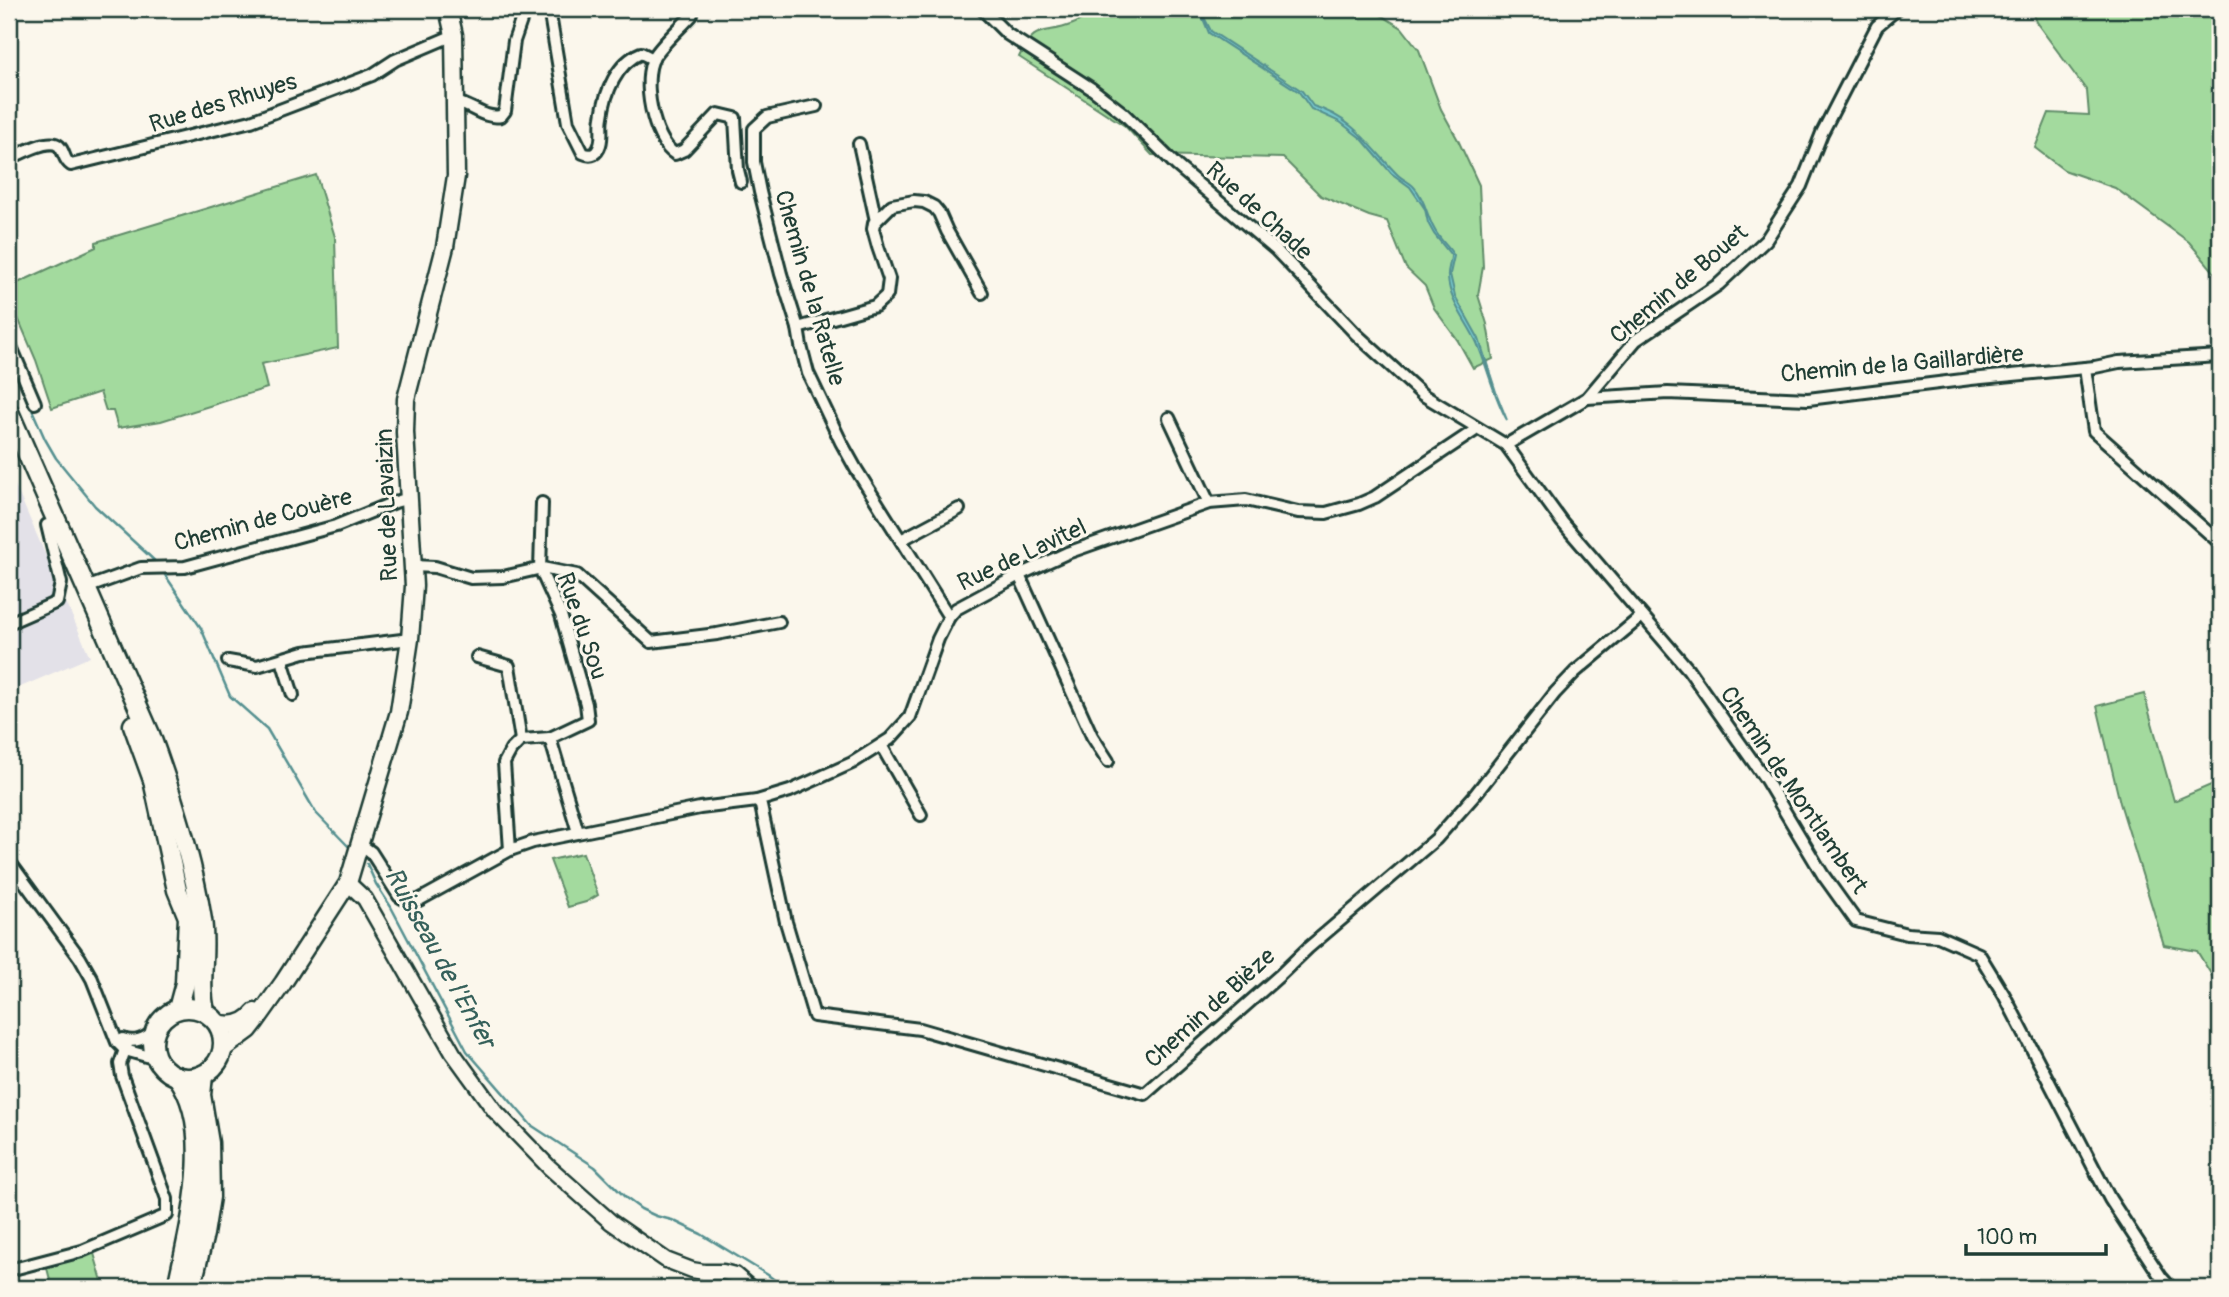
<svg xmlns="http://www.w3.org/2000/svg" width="2229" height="1297" viewBox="0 0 2229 1297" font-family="Pangolin,sans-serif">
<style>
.built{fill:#e3e1e8}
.green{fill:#a3da9e;stroke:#618c69;stroke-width:2}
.water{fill:#77c8cd;stroke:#549090;stroke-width:2}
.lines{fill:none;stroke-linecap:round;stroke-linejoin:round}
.stream{stroke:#549090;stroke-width:2.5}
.minor-casing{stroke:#1f3d34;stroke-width:16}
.tertiary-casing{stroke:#1f3d34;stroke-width:19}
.secondary-casing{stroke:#1f3d34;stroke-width:21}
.primary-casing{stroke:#1f3d34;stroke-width:23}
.minor{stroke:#fbf7ec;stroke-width:10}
.tertiary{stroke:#fbf7ec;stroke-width:14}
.secondary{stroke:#fbf7ec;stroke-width:16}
.primary{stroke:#fbf7ec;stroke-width:18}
.labels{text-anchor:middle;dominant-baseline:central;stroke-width:6;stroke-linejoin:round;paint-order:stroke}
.street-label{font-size:24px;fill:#1f3d34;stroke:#fbf7ec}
.water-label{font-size:26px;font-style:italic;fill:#35605a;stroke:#fbf7ec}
</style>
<rect width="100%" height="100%" fill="#fbf7ec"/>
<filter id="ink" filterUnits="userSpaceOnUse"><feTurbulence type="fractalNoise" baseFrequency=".0143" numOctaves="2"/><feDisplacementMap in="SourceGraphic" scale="14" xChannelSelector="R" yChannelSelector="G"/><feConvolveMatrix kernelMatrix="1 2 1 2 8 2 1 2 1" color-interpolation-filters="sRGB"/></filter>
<g filter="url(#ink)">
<path class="built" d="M9 471 90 657 9 692Z"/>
<g class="green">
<path d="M1097 9H1371L1402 28 1419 50 1441 109 1458 140 1479 185 1483 267 1478 295 1487 324 1493 359 1473 368 1458 341 1434 308 1425 286 1406 268 1387 221 1369 216 1321 196 1283 158 1152 155 1125 126 1019 57C1035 22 1044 36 1073 24 1081 21 1089 14 1097 9Z"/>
<path d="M2031 9H2220V279L2189 242 2115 188 2064 170 2035 148 2049 113 2089 115 2087 91 2036 22Z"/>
<path d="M316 175 335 237 338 348 261 364 267 388 161 421 118 428 113 411H106L100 392 52 408 36 360 9 297V287L96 247V242Z"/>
<path d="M2144 694 2174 801 2220 781V989L2197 951 2164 945 2120 803 2097 706Z"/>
<path d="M583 853 598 895 586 902 568 907 550 860Z"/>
<path d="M93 1250 104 1288H52L46 1264Z"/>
</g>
<path class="water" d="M1199 9H1203L1204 17 1211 31 1302 91 1313 106C1352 117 1370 146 1396 173 1401 179 1409 181 1414 187 1427 201 1427 221 1438 235 1443 243 1450 248 1454 256L1450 274 1455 296 1479 339 1497 395 1507 420C1493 395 1488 368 1477 343 1467 321 1449 302 1448 277 1447 270 1451 263 1451 255L1434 234 1428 223 1425 209 1410 187 1391 173 1362 139 1340 122 1311 109 1299 92 1209 33Z"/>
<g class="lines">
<g class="stream">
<path d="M9 358 45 439 56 458 95 506 157 563"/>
<path d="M163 572 201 628 230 696 267 729 316 813 349 847"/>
<path d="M367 864 376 884 391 907 467 1051 531 1125 595 1167 626 1198 641 1209 656 1216 672 1220 701 1234 768 1275 785 1288"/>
</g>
<g class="minor-casing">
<g id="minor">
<path d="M549 9 568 123 583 153C592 157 597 154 600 145 603 136 600 126 602 117 605 92 617 63 641 53L653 59"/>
<path d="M694 9 691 16C680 28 662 44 654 57 641 79 653 141 675 154L684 150 718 114 735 118 738 170 741 182"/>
<path d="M982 9 1007 34 1092 89 1123 113 1177 166 1276 250 1356 334 1423 395 1506 445 1562 522 1688 669 1766 780 1823 875 1856 921 1907 934 1938 936 1979 954 2004 995 2110 1199 2161 1277 2171 1288"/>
<path d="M456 102C473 106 484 119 501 116L505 111 514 41 525 9"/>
<path d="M816 106 767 117 754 129V162L760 192 781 274 798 328 801 346 808 373 841 442 856 469 949 617"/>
<path d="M859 144 876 221"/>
<path d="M9 159C19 154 50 137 59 146 65 152 63 160 71 165L251 121 372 75 395 60 454 35"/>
<path d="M798 328 875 306 887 295 889 279 878 247 873 229 874 223 892 205 914 201 924 202 934 207 939 213 947 231 982 293"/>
<path d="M9 342 35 403"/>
<path d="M2085 368 2094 431 2220 543"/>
<path d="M1587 398 1668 393 1808 399 1971 379 2095 367 2119 362 2220 356"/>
<path d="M1169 418 1209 503"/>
<path d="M1506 445 1587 398 1636 340 1719 284 1766 240 1801 186 1822 133 1877 26 1897 9"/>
<path d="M542 503 540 569 561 615 586 704 588 720 550 738"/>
<path d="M901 540 959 509"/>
<path d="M413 566 435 567 471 578 503 577 542 568 577 575 651 642 717 634 779 622"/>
<path d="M1019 575 1092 736 1108 761"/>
<path d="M86 588 141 568 185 567 336 526 395 502 410 498"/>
<path d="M9 623 57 602 61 583 47 525"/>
<path d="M477 657 509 666 521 740 511 750 504 763 510 850"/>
<path d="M282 660 293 695"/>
<path d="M228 661 257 666 304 652 410 639"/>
<path d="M521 740 550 738 578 832"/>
<path d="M881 745 921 815"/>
<path d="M757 801 761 806 786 922 814 1016 920 1029 1145 1094 1279 976 1308 948 1436 839 1474 796 1555 693 1575 672 1642 616"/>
<path d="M360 844 371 852 399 896C406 901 411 902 419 900L510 850 533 842 700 808 757 801 790 791 852 763 890 739 910 717 938 639 949 617 956 609 1019 575 1067 553 1209 503 1246 500 1298 512 1326 513 1359 504 1375 497 1477 429"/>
<path d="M9 861 80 958 92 979 117 1042 125 1050 157 1059"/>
<path d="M123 1039C135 1044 145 1038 155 1031"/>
<path d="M9 1268H17L82 1251 167 1215V1199L122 1076 120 1064 128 1041"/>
</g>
</g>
<g class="tertiary-casing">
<path id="tertiary" d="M348 883 365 899 453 1053 495 1111 549 1167 611 1222 666 1260 692 1270 704 1272H723L735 1275 750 1288"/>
</g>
<g class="secondary-casing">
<g id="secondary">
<path d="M218 1023C232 1027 245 1025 255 1012"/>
<path d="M223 1049 249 1030 256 1021 283 983 348 883 399 712 410 639 414 586 405 432 406 399 445 247 456 176 454 35 448 9"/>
</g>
</g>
<g class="primary-casing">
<g id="primary">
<path d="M9 412 150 734C172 794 192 856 202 920 207 951 198 982 205 1011"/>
<path d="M133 725 153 780 177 890 188 917 185 983 178 1009"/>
<circle cx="188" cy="1043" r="35"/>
<path d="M177 1076C217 1130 189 1228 177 1288"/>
<path d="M191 1288 204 1234 210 1197 209 1143 201 1095 203 1075"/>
</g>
</g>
<use href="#minor" class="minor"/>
<use href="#tertiary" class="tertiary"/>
<use href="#secondary" class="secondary"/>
<use href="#primary" class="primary"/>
</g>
</g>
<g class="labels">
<g class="street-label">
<text transform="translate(223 103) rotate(-17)">Rue des Rhuyes</text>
<text transform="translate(1259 211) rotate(42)">Rue de Chade</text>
<text transform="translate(1679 284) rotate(-40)">Chemin de Bouet</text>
<text transform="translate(810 288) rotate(74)">Chemin de la Ratelle</text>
<text transform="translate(1902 364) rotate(-5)">Chemin de la Gaillardière</text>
<text transform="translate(387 505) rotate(-92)">Rue de Lavaizin</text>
<text transform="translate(263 520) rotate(-15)">Chemin de Couère</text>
<text transform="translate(1022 555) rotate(-25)">Rue de Lavitel</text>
<text transform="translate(582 626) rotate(71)">Rue du Sou</text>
<text transform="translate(1794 790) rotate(56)">Chemin de Montlambert</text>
<text transform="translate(1210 1008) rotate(-42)">Chemin de Bièze</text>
</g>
<g class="water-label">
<text transform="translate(440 958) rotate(61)">Ruisseau de l'Enfer</text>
</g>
</g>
<rect width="2229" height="1297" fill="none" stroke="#fbf7ec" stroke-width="35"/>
<rect x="18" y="18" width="2194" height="1262" fill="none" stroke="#1f3d34" stroke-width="2.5" filter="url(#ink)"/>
<path d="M1966 1244v10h140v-10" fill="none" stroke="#1f3d34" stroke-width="3.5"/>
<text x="1977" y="1244" font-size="21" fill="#1f3d34" stroke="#fbf7ec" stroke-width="5" paint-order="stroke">100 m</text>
</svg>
